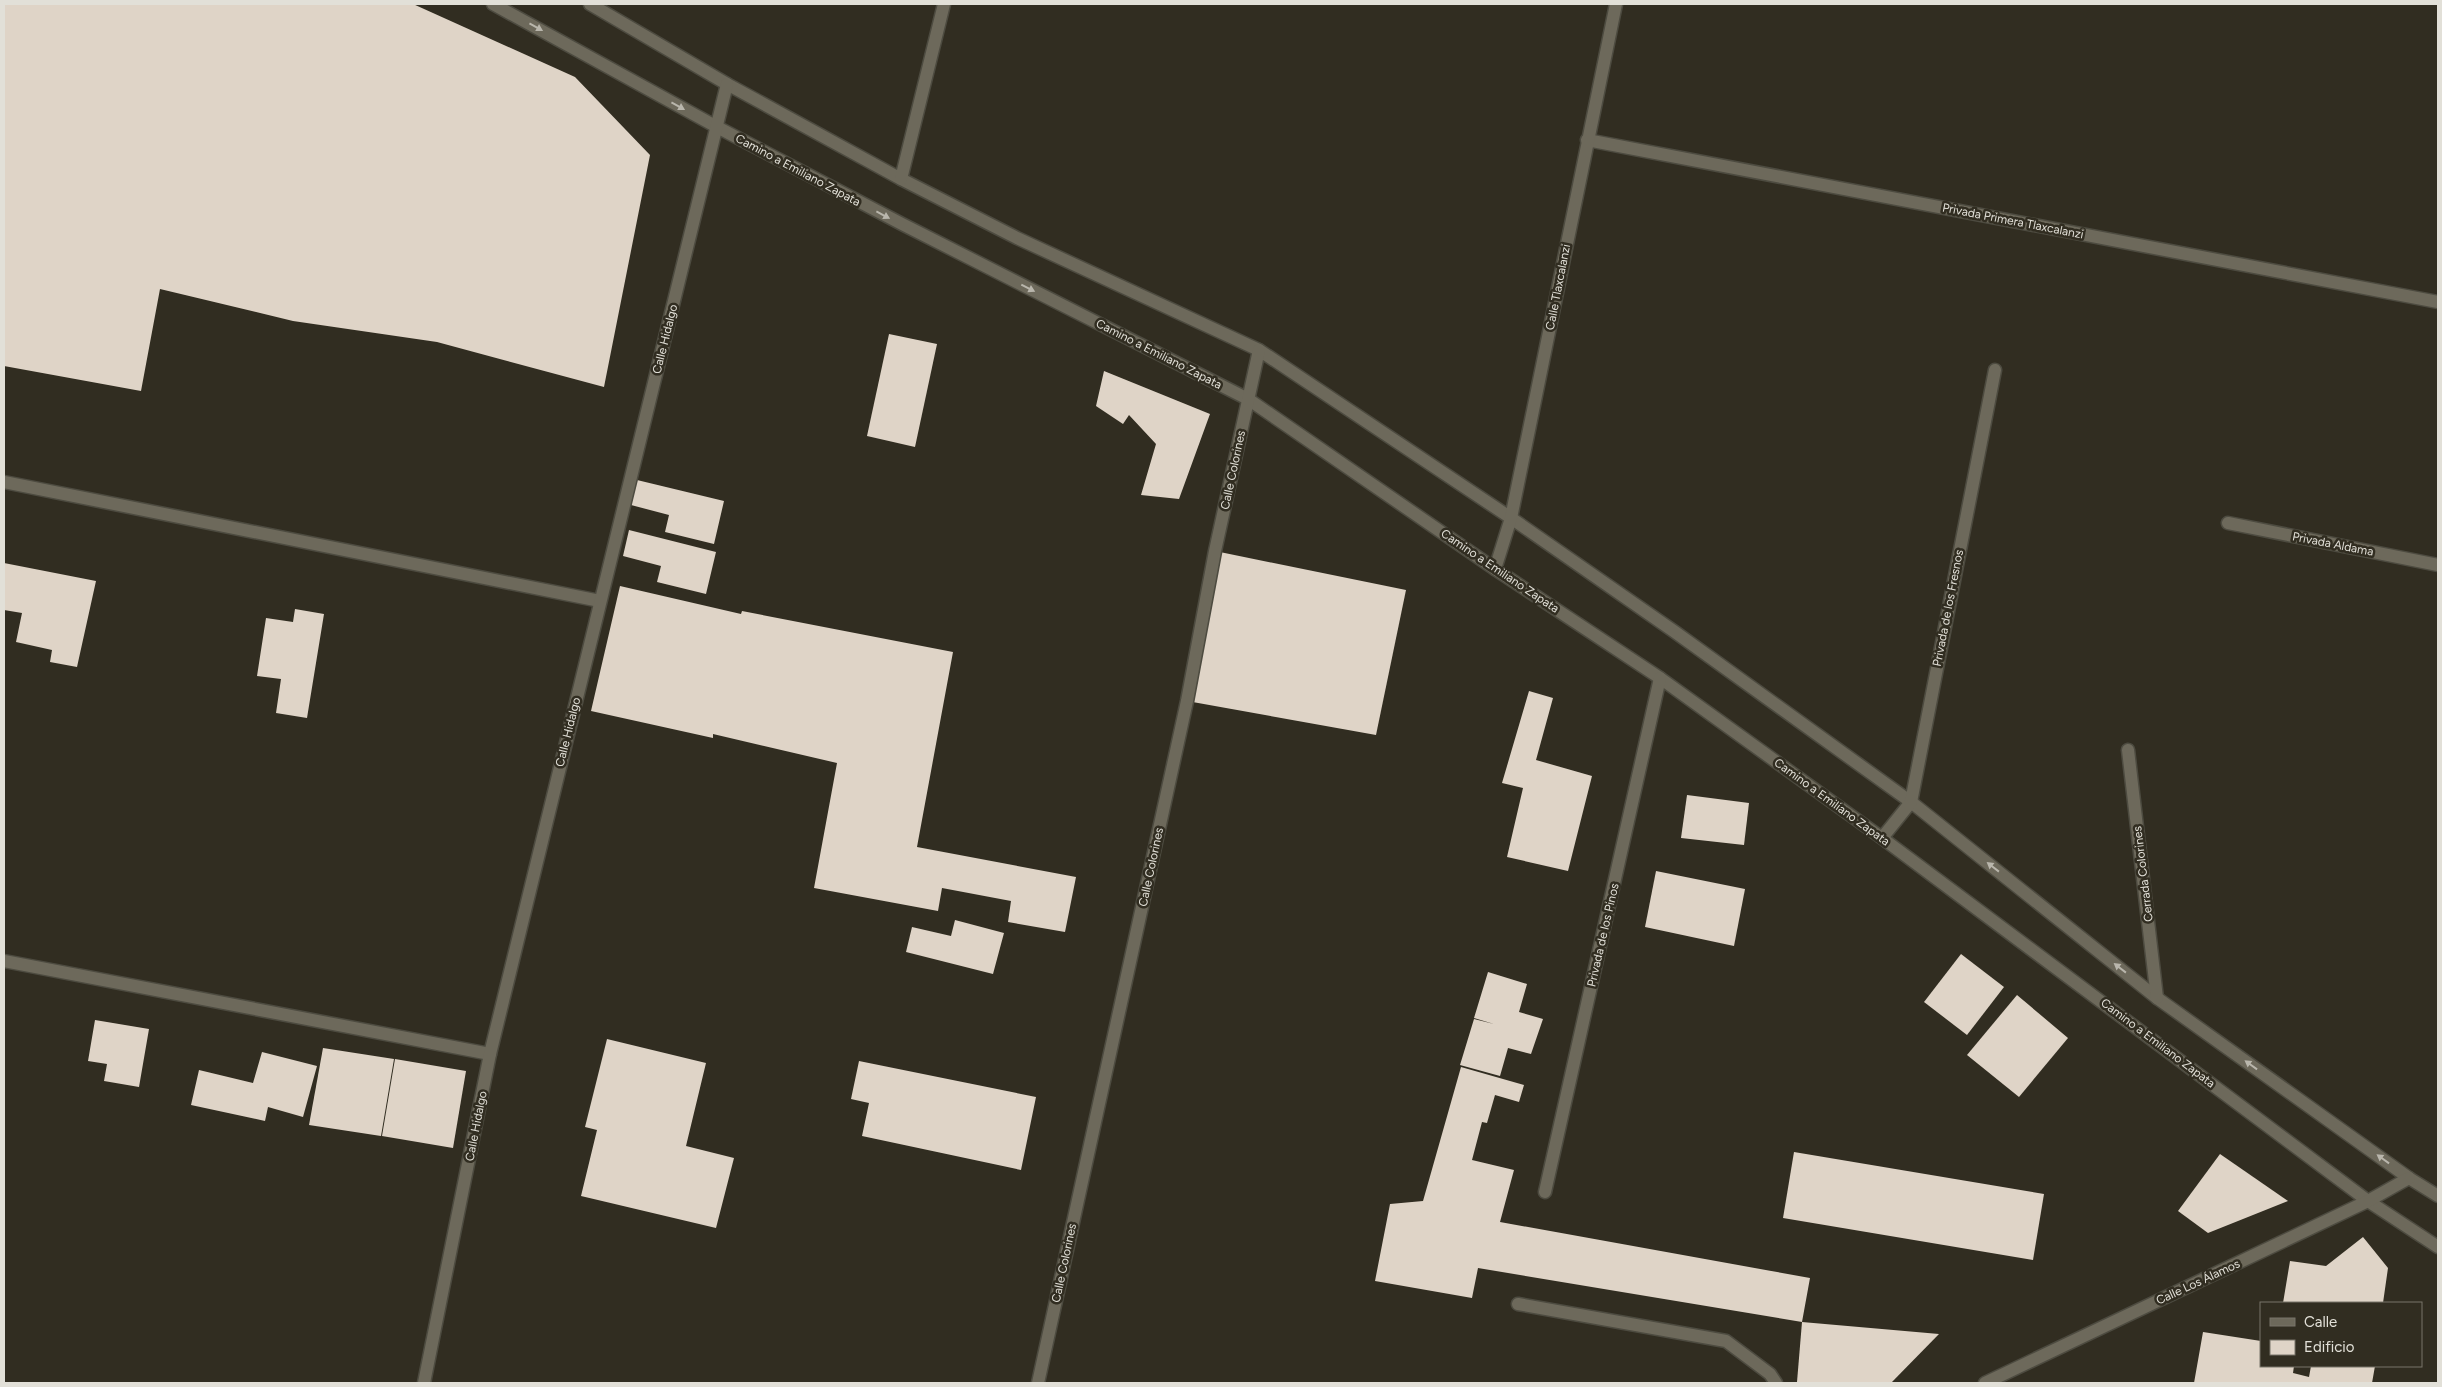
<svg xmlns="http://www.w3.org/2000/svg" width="2442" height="1387" viewBox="0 0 2442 1387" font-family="Figtree,sans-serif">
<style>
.building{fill:#dfd4c7}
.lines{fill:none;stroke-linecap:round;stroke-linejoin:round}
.service-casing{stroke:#4d4b40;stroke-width:15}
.minor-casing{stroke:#4d4b40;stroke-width:15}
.service{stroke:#6d695b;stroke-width:12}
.minor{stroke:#6d695b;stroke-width:12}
.oneway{fill:#b9b6ac}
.labels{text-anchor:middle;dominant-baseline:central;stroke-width:5;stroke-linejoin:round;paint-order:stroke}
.street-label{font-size:12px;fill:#e2e0d8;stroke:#312d21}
</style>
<rect width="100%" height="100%" fill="#312d21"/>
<g class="building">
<path d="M4 4H413L575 77 650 155 604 387 437 342 293 321 160 289 141 391 4 366Z"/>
<path d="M889 334 937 344 915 447 867 436Z"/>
<path d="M1104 371 1210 414 1179 499 1141 495 1156 444 1129 415 1123 424 1096 406Z"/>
<path d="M637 480 724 501 714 544 665 532 669 515 631 505Z"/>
<path d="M629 530 716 552 706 594 657 582 661 566 623 556Z"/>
<path d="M1215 551 1406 590 1376 735 1187 701Z"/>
<path d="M4 563 96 581 77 667 50 662 52 650 16 642 22 613 4 610Z"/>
<path d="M620 586 741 614 742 611 953 652 917 847 1076 877 1065 932 1008 922 1011 901 942 888 938 911 814 888 837 763 713 734V738L591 711Z"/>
<path d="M295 609 324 614 307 718 276 713 281 679 257 676 266 618 293 622Z"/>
<path d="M1529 691 1553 698 1536 760 1592 776 1568 871 1507 857 1523 788 1502 783Z"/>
<path d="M1687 795 1749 803 1744 845 1681 838Z"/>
<path d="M1656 871 1745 889 1734 946 1645 927Z"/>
<path d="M955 920 1004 933 993 974 906 952 912 927 951 936Z"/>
<path d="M1961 954 2004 987 1967 1035 1924 1002Z"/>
<path d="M1488 972 1527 984 1519 1012 1543 1019 1531 1054 1508 1048 1500 1076 1460 1065 1474 1019 1494 1024 1474 1018Z"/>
<path d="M2017 995 2068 1038 2019 1097 1967 1055Z"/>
<path d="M95 1020 149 1029 139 1087 104 1081 107 1064 88 1061Z"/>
<path d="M607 1039 706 1063 686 1146 734 1158 716 1228 581 1196 597 1130 585 1127Z"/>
<path d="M323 1048 394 1059 381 1136 309 1125Z"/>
<path d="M262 1052 317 1066 303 1117 268 1107 265 1121 191 1105 199 1070 253 1083Z"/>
<path d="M395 1059 466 1071 453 1148 382 1136Z"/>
<path d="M859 1061 1036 1097 1021 1170 862 1136 869 1103 851 1099Z"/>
<path d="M1461 1067 1524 1085 1519 1102 1495 1095 1487 1123 1482 1122 1472 1160 1514 1170 1500 1222 1810 1278 1802 1322 1478 1268 1472 1298 1375 1281 1390 1204 1423 1201Z"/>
<path d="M1794 1152 2044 1194 2033 1260 1783 1218Z"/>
<path d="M2220 1154 2288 1201 2208 1233 2178 1211Z"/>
<path d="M2363 1237 2388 1268 2383 1303H2283L2290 1261 2326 1266Z"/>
<path d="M1802 1322 1939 1334 1891 1383H1801L1797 1382Z"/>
<path d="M2203 1332 2261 1341V1366H2294L2293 1373 2309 1377 2311 1366H2375L2372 1383H2194Z"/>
</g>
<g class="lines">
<g class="service-casing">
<path id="service" d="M1518 1304 1726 1341 1770 1374 1776 1383"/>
</g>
<g class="minor-casing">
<g id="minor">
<path d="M493 4 717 127 902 224 1248 399 1495 569 1660 678 1882 838 2368 1201 2438 1247"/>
<path d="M590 4 727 84 901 179 1017 238 1259 350 1511 518 1675 632 1911 802 2157 998 2409 1178 2438 1196"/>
<path d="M1587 140 2438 302"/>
<path d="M901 179 944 4"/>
<path d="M4 482 600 601"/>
<path d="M2228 523 2438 565"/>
<path d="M1495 569 1511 518 1616 4"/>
<path d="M2128 750 2157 998"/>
<path d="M1882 838 1911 802 1995 370"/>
<path d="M4 961 490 1054"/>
<path d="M1545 1192 1660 678"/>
<path d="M424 1383 490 1054 727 84"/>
<path d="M1038 1383 1187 701 1215 551 1259 350"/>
<path d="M1985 1383 2368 1201 2409 1178"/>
</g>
</g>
<use href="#service" class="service"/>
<use href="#minor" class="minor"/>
</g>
<defs><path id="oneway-solid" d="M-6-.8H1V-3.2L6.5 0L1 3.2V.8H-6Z" transform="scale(1.25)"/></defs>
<g class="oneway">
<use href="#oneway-solid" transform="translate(536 27) rotate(29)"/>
<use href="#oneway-solid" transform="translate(678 106) rotate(29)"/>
<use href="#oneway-solid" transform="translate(883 215) rotate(28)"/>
<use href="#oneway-solid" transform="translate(1028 288) rotate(27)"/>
<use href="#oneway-solid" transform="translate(1993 867) rotate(-142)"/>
<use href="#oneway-solid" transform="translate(2120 968) rotate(-142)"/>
<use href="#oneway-solid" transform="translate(2251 1065) rotate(-144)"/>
<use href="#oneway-solid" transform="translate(2383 1159) rotate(-144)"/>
</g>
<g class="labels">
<g class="street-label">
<text transform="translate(798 170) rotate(28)">Camino a Emiliano Zapata</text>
<text transform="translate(2013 221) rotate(11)">Privada Primera Tlaxcalanzi</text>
<text transform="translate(1558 287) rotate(-79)">Calle Tlaxcalanzi</text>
<text transform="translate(665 339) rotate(-76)">Calle Hidalgo</text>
<text transform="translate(1159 354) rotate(27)">Camino a Emiliano Zapata</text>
<text transform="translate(1233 470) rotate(-78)">Calle Colorines</text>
<text transform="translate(2333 544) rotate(11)">Privada Aldama</text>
<text transform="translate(1500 571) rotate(34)">Camino a Emiliano Zapata</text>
<text transform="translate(1948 608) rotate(-79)">Privada de los Fresnos</text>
<text transform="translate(568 732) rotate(-76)">Calle Hidalgo</text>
<text transform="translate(1832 802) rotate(36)">Camino a Emiliano Zapata</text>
<text transform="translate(1151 867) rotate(-78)">Calle Colorines</text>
<text transform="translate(2143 874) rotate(-97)">Cerrada Colorines</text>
<text transform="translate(1603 935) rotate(-77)">Privada de los Pinos</text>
<text transform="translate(2158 1043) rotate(37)">Camino a Emiliano Zapata</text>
<text transform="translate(476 1126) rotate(-79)">Calle Hidalgo</text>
<text transform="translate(1064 1263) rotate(-78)">Calle Colorines</text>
<text transform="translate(2198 1282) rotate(-25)">Calle Los Álamos</text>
</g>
</g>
<rect width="2442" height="1387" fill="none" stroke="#e2e0d8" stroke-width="10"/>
<rect x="2260" y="1302" width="162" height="65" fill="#312d21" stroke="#78756a"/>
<rect x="2270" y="1318" width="25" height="8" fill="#6d695b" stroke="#78756a"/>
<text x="2304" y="1327" font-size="15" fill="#e2e0d8">Calle</text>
<rect x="2270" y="1340" width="25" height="15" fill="#dfd4c7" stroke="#78756a"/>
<text x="2304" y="1352" font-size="15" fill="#e2e0d8">Edificio</text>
</svg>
